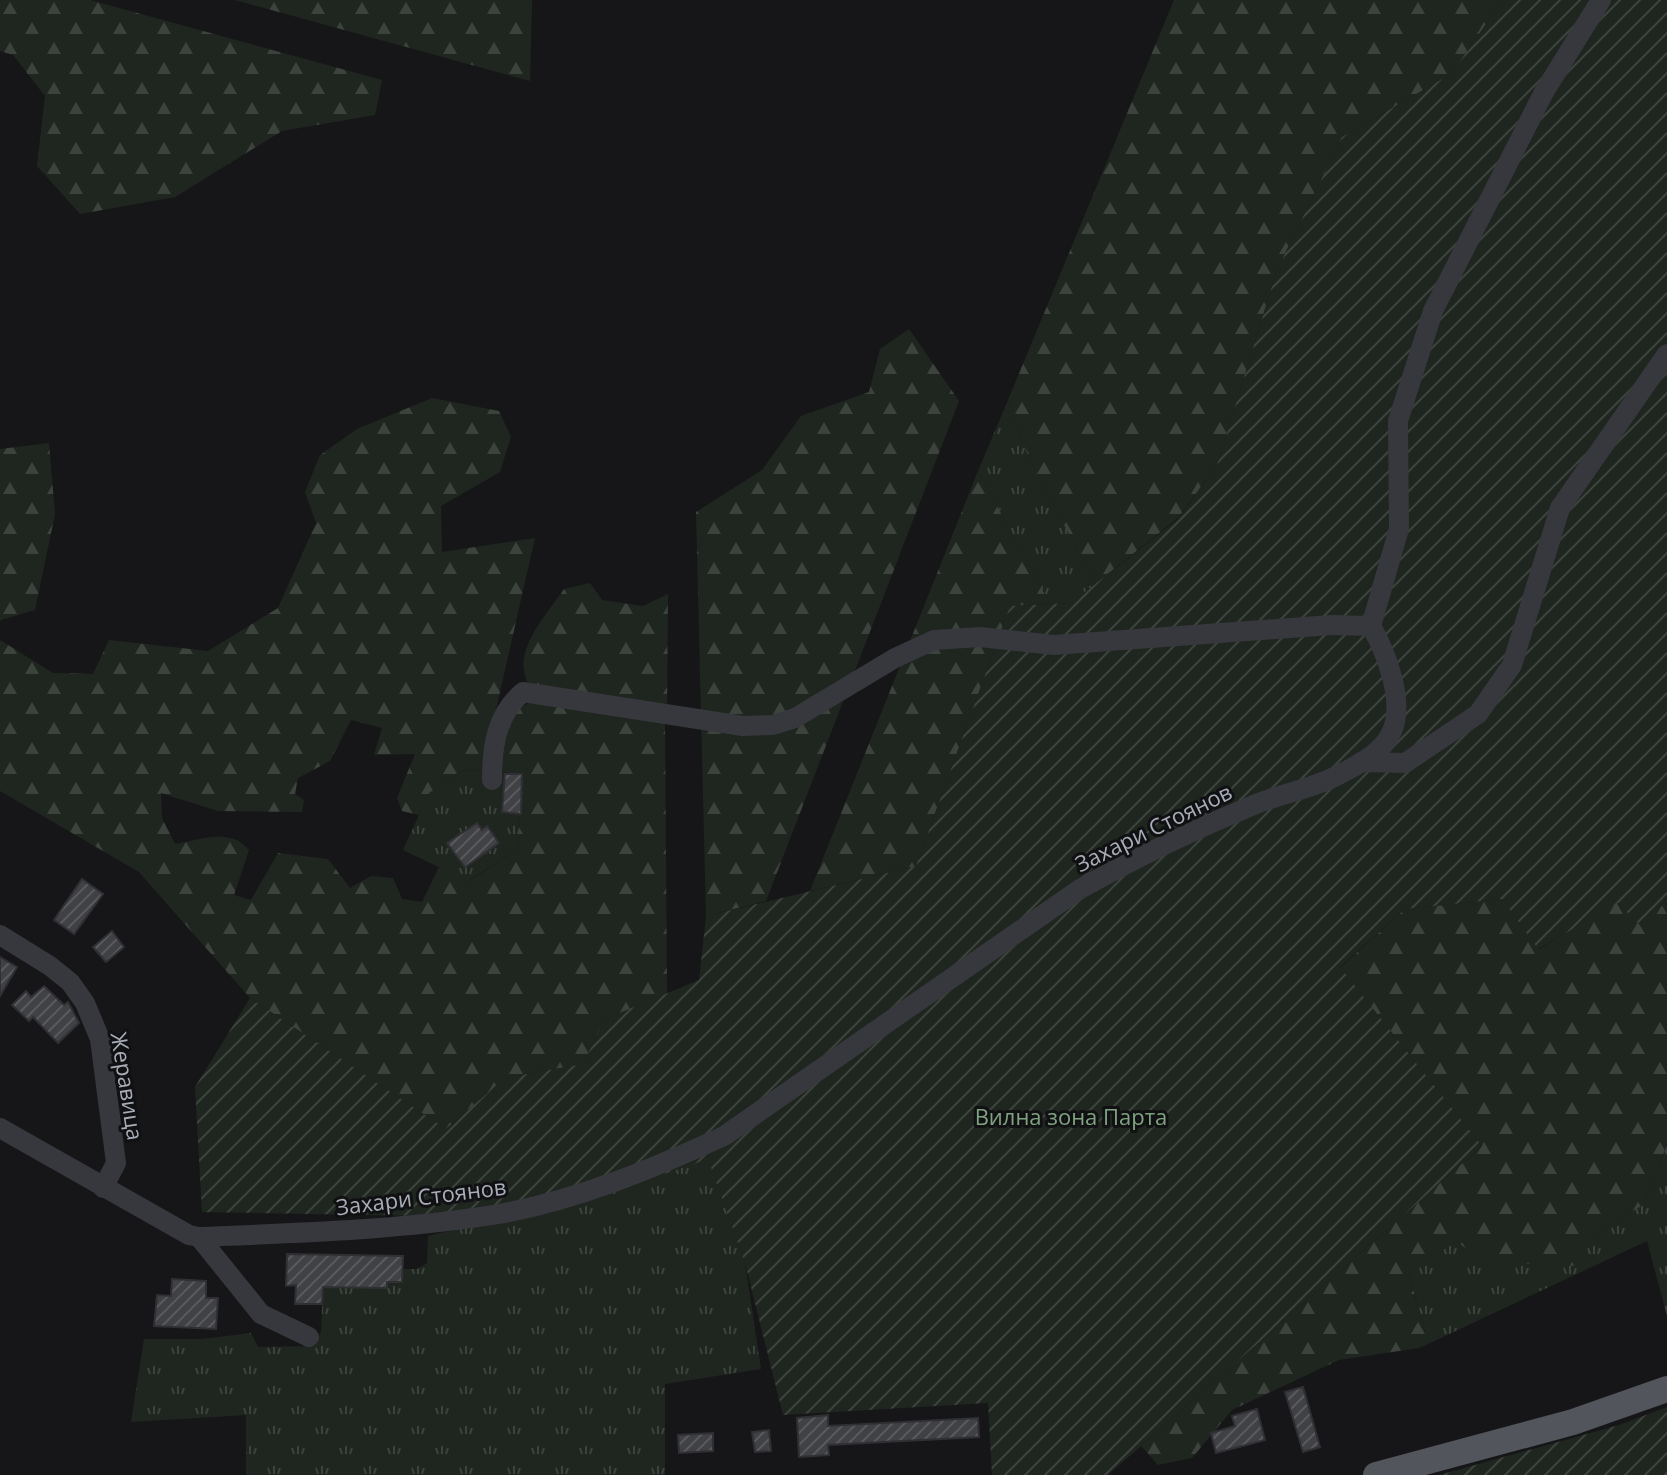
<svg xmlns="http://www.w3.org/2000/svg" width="1667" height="1475" viewBox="0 0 1667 1475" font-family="'Open Sans',sans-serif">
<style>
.grass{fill:url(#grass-tufts)}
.forest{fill:url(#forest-firs)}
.garden{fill:url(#garden-furrows)}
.building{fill:url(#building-hatch);stroke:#303034;stroke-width:2}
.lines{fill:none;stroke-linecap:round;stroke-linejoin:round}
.minor{stroke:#37383d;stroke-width:20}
.major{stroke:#53555c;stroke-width:26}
.labels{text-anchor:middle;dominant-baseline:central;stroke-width:6;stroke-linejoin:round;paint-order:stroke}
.street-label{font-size:22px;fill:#a8adb8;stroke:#111113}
.park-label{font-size:22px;fill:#7fa381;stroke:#111113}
</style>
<defs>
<pattern id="grass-tufts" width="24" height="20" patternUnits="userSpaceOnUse" patternTransform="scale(2)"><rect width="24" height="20" fill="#1e261f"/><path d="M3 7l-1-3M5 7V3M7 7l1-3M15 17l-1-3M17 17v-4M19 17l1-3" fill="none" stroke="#3c433d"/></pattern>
<pattern id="forest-firs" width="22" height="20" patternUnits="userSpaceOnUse" patternTransform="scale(2)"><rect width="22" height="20" fill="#1e261f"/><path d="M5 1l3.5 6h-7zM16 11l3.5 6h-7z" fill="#3c433d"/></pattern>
<pattern id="garden-furrows" width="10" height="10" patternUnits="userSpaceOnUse" patternTransform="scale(2)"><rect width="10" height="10" fill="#1e261f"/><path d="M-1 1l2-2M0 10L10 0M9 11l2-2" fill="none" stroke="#3c433d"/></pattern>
<pattern id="building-hatch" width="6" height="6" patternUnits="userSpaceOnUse" patternTransform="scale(2)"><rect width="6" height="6" fill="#404145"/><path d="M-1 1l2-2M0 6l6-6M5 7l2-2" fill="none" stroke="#595a5e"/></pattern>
</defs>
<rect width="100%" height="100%" fill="#161618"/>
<g class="grass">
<path d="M1008 400 1028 456 1095 584 1071 603 1050 604 978 471Z"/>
<path d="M463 770 522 774 518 849 468 881 403 850 429 793Z"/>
<path d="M1667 1145V1316L1647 1241 1428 1344 1409 1273 1456 1241 1485 1262 1592 1235 1643 1205Z"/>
<path d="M708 1158 745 1263 761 1369 665 1384V1475H246V1415L131 1422 144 1339H203L251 1333 258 1347 314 1346 321 1332 323 1287 386 1288 387 1283 402 1282V1269H417L427 1263 428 1236 604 1195Z"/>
</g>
<g class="forest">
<path d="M0 0H90L382 80 375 115 282 131 175 197 80 214 37 166 45 96 13 55 0 51Z"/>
<path d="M235 0H532L530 81Z"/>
<path d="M1174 0H1503L1451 74 1342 137 1277 270 1217 465 1178 518 1095 584 1028 456 1008 400Z"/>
<path d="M909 329 959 401 766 901 706 916 696 512 762 470 801 416 869 392 880 349Z"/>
<path d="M432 398 499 411 511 437 500 472 441 506 442 552 535 538 482 771 463 770 429 793 419 815 402 811 397 798 415 754 374 755 382 728 351 720 330 761 298 778 295 794 304 800 302 812 218 811 161 793 162 818 175 844C201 840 230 827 249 850L234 895 251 900 278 853 328 859 350 888 371 876 393 878 402 899 422 902 439 867 469 881 518 849 522 774 500 772 503 740 513 713 530 702 665 721 667 994 605 1019 583 1064 505 1078 446 1129 250 998 139 872 0 791V640L53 673 93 674 109 640 208 651 278 608 316 523 305 492 320 455 357 429Z"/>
<path d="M49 443 55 514 35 610 1 620 0 622V449Z"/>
<path d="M978 471 1050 604 1010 606 916 866 810 891Z"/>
<path d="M590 583 602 600 643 606 668 594 667 709 530 686C509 653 546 616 564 589Z"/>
<path d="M1667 897V1145L1643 1205 1592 1235 1582 1266 1484 1262 1456 1241 1409 1274 1428 1344 1419 1348 1339 1360 1232 1410 1192 1458 1158 1465 1141 1446 1482 1146 1340 968 1405 909 1502 899 1539 949 1618 902 1646 930Z"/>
</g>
<g class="garden">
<path d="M1503 0H1667V897L1646 931 1618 903 1538 949 1502 899 1405 909 1340 967 1482 1146 1108 1475H992L988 1403 783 1415 745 1263 708 1159 604 1195 426 1216 202 1212 195 1087 250 998 446 1129 505 1078 583 1064 605 1019 699 980 706 916 916 866 1010 606 1071 603 1178 519 1217 465 1277 270 1342 137 1451 74Z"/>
<path d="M1667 1407V1475H1439L1619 1425Z"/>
</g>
<g class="building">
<path d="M505 774H522L521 814 502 812Z"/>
<path d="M477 823 482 830 487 826 499 843 465 867 447 843Z"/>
<path d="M82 879 103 894 74 934 54 920Z"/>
<path d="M112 931 124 947 106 962 93 947Z"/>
<path d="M0 957 17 967 0 996Z"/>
<path d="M44 986 64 1005 68 1002 79 1023 58 1043 33 1017 29 1021 12 1005 26 991 31 997Z"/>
<path d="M287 1254 403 1256 402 1282H387V1288L323 1287 322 1304H295L296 1285 286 1286Z"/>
<path d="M172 1279 206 1281V1298H218L216 1329 154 1326 157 1295 171 1296Z"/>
<path d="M1303 1387 1320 1447 1303 1452 1285 1392Z"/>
<path d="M1257 1409 1265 1440 1216 1453 1211 1433 1235 1426 1232 1416Z"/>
<path d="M828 1415V1426L978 1418 979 1437 828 1445 829 1455 799 1457 797 1418Z"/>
<path d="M769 1430 771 1451 755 1452 752 1432Z"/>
<path d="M713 1433V1451L679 1453 678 1435Z"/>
</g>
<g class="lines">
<g class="minor">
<path d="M1371 626 1399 529 1398 421 1433 311 1544 92 1601 0"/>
<path d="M1361 762 1405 763 1478 714 1512 665 1560 508 1667 354"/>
<path d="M0 935 50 966 70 982 85 1003 100 1039 116 1163 103 1188"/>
<path d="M0 1128 189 1235 199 1237C299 1233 400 1230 499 1214 577 1200 652 1169 724 1136L1080 889C1137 857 1195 829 1256 804 1283 793 1316 788 1342 773 1360 764 1384 751 1392 731 1405 701 1386 652 1371 626L1331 625 1054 645 980 637 934 640 895 658 795 718 773 725 743 726 523 692C496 715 492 747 492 780"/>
<path d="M199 1237 261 1314 309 1337"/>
</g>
<path class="major" d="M1376 1475 1573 1422 1667 1389"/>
</g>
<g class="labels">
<g class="street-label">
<text transform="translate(1153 827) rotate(-26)">Захари Стоянов</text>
<text transform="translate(128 1086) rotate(81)">Жеравица</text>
<text transform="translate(421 1196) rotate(-7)">Захари Стоянов</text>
</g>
<g class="park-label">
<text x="1071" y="1116">Вилна зона Парта</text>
</g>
</g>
</svg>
